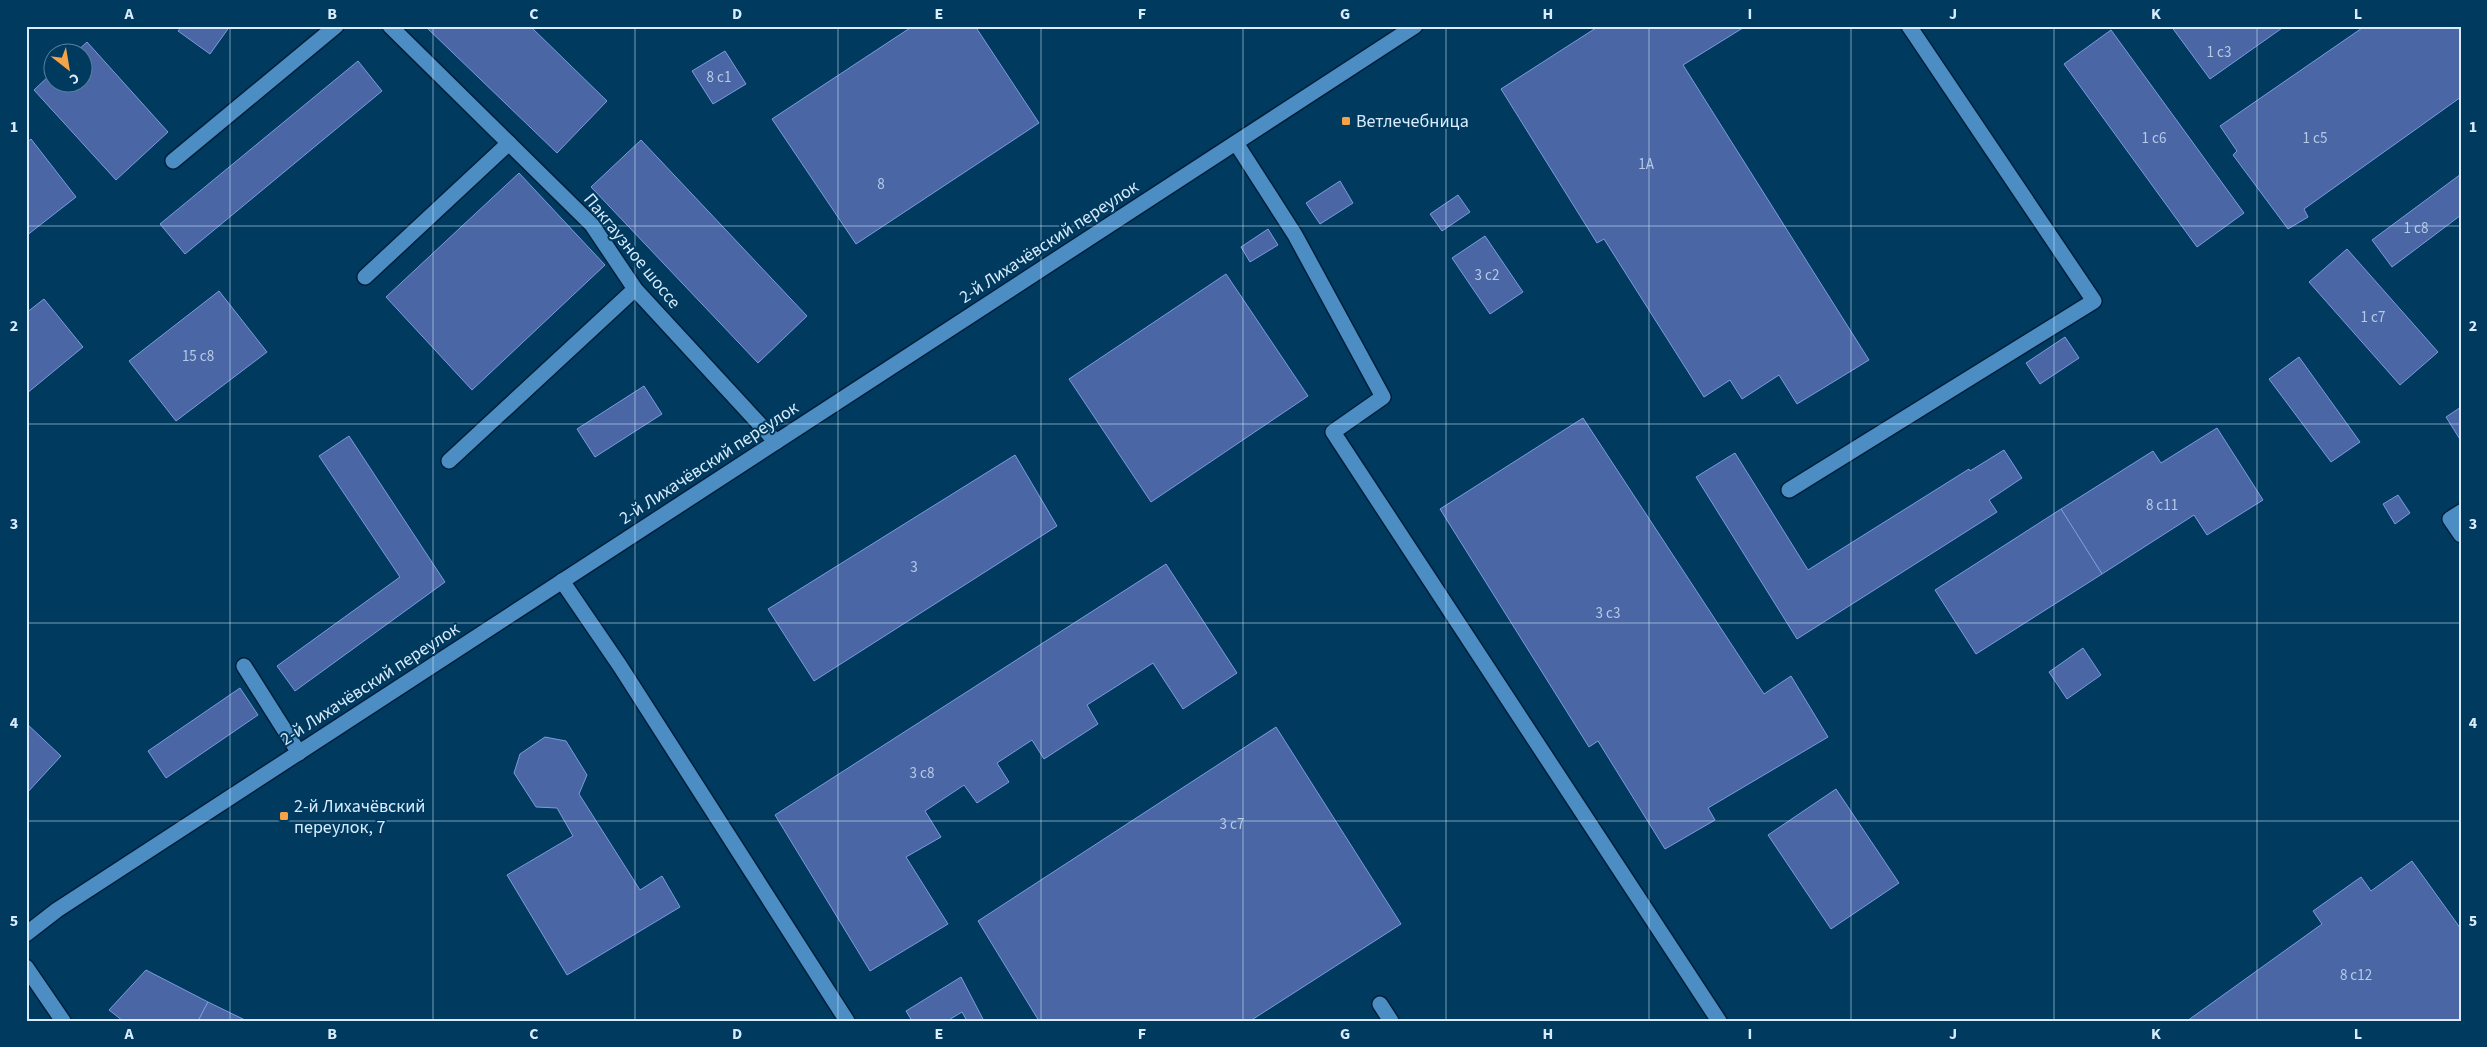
<svg xmlns="http://www.w3.org/2000/svg" width="2487" height="1047" viewBox="0 0 2487 1047" font-family="'Source Sans 3',sans-serif">
<style>
.building{fill:#4a66a5;stroke:#7c9bde}
.lines{fill:none;stroke-linecap:round;stroke-linejoin:round}
.minor-casing{stroke:#00203a;stroke-width:18}
.minor{stroke:#4c8ec4;stroke-width:15}
.grid{fill:none;stroke:#d8ecfd;stroke-width:1;stroke-opacity:0.55}
.poi-dot{fill:#f6a246;stroke:#013a5f;stroke-width:2}
.labels{text-anchor:middle;dominant-baseline:central;stroke-width:4;stroke-linejoin:round;paint-order:stroke}
.number-label{font-size:15px;fill:#b4cae7}
.poi-label{font-size:18px;fill:#d8ecfd;stroke:#013a5f;text-anchor:start}
.street-label{font-size:18px;fill:#d8ecfd;stroke:#013a5f}
.neatline{fill:none;stroke:#d8ecfd;stroke-width:2}
.grid-label{font-size:16px;text-anchor:middle;font-weight:bold;fill:#d8ecfd}
</style>
<rect width="100%" height="100%" fill="#013a5f"/>
<g class="building">
<path d="M182 26H230L210 54 178 31Z"/>
<path d="M425 26H530L607 101 557 153Z"/>
<path d="M913 26H975L1039 123 856 244 772 119Z"/>
<path d="M1599 26H1746L1683 65 1869 360 1797 404 1779 375 1742 399 1730 380 1704 397 1604 239 1597 243 1501 89Z"/>
<path d="M2171 26H2285L2210 79Z"/>
<path d="M2365 26H2461V97L2304 209 2308 217 2288 229 2233 155 2237 151 2220 126Z"/>
<path d="M2111 30 2244 213 2197 247 2064 64Z"/>
<path d="M87 42 168 132 116 180 34 90 52 73V82H82V52H76Z"/>
<path d="M725 51 746 84 713 104 692 71Z"/>
<path d="M358 61 382 91 185 254 160 224Z"/>
<path d="M31 139 76 197 26 236V143Z"/>
<path d="M641 140 807 316 758 363 591 187Z"/>
<path d="M519 173 605 265 472 390 386 297Z"/>
<path d="M2461 174V215L2392 267 2372 240Z"/>
<path d="M1340 181 1353 203 1320 224 1306 203Z"/>
<path d="M1458 195 1470 212 1442 231 1430 214Z"/>
<path d="M1268 229 1278 245 1250 262 1241 247Z"/>
<path d="M1485 236 1523 292 1490 314 1452 258Z"/>
<path d="M2347 249 2438 352 2400 385 2309 282Z"/>
<path d="M1226 274 1308 396 1151 502 1069 379Z"/>
<path d="M219 291 267 352 176 421 129 361Z"/>
<path d="M44 299 83 347 26 394V313Z"/>
<path d="M2065 337 2079 358 2040 384 2026 363Z"/>
<path d="M2299 357 2360 442 2331 462 2269 379Z"/>
<path d="M644 386 662 414 595 457 577 429Z"/>
<path d="M2461 407V441L2446 417Z"/>
<path d="M1583 418 1764 694 1791 676 1828 737 1708 808 1715 820 1665 849 1598 741 1589 747 1440 509Z"/>
<path d="M2217 428 2263 500 2207 535 2194 515 2102 574 2061 509 2153 451 2161 463Z"/>
<path d="M349 436 445 582 295 691 277 666 400 577 319 456Z"/>
<path d="M2004 450 2022 478 1989 500 1997 512 1797 639 1696 477 1735 453 1808 570 1969 469 1970 471Z"/>
<path d="M1015 455 1057 526 814 681 768 609Z"/>
<path d="M2398 495 2410 513 2395 524 2383 504Z"/>
<path d="M2061 509 2102 574 1976 654 1935 590Z"/>
<path d="M1166 564 1237 673 1183 709 1153 663 1087 705 1098 724 1044 759 1032 740 997 763 1009 782 977 803 964 785 925 811 941 837 906 857 948 924 870 971 775 815Z"/>
<path d="M2083 648 2101 675 2067 699 2049 672Z"/>
<path d="M240 688 258 715 166 778 148 751Z"/>
<path d="M26 723 61 756 26 794Z"/>
<path d="M1276 727 1401 924 1250 1021H1039L978 921Z"/>
<path d="M545 737 566 741 587 775 579 794 640 890 662 876 680 907 567 975 507 875 573 836 557 808 536 807 514 773 520 754Z"/>
<path d="M1836 789 1899 883 1831 929 1768 835Z"/>
<path d="M2412 861 2461 929V1021H2187L2322 924 2313 911 2361 877 2371 891Z"/>
<path d="M146 970 208 1002 198 1021H123L109 1010Z"/>
<path d="M961 977 984 1021H967L962 1012 947 1021H912L906 1011Z"/>
<path d="M208 1002 247 1021H198Z"/>
</g>
<g class="lines">
<g class="minor-casing">
<g id="minor">
<path d="M390 26 592 225 635 289 776 442"/>
<path d="M1236 143 1295 235 1383 397 1333 432 1719 1021"/>
<path d="M173 161 336 26"/>
<path d="M365 277 509 143"/>
<path d="M449 461 635 289"/>
<path d="M1789 490 2094 301 1909 26"/>
<path d="M2461 512 2450 519 2461 535"/>
<path d="M562 581 620 666 847 1021"/>
<path d="M244 666 299 753"/>
<path d="M26 934 57 910 1415 26"/>
<path d="M26 967 63 1021"/>
<path d="M1380 1004 1391 1021"/>
</g>
</g>
<use href="#minor" class="minor"/>
</g>
<path class="grid" d="M230 26V1021M433 26V1021M635 26V1021M838 26V1021M1041 26V1021M1243 26V1021M1446 26V1021M1649 26V1021M1851 26V1021M2054 26V1021M2257 26V1021M26 226H2461M26 424H2461M26 623H2461M26 821H2461"/>
<g class="poi-dot">
<rect x="1341" y="116" width="10" height="10" rx="2.5"/>
<rect x="279" y="811" width="10" height="10" rx="2.5"/>
</g>
<g class="labels">
<g class="number-label">
<text x="2219" y="52">1 с3</text>
<text x="719" y="77">8 с1</text>
<text x="2154" y="138">1 с6</text>
<text x="2315" y="138">1 с5</text>
<text x="1646" y="164">1А</text>
<text x="881" y="184">8</text>
<text x="2416" y="228">1 с8</text>
<text x="1487" y="275">3 с2</text>
<text x="2373" y="317">1 с7</text>
<text x="198" y="356">15 с8</text>
<text x="2162" y="505">8 с11</text>
<text x="914" y="567">3</text>
<text x="1608" y="613">3 с3</text>
<text x="922" y="773">3 с8</text>
<text x="1232" y="824">3 с7</text>
<text x="2356" y="975">8 с12</text>
</g>
<g class="poi-label">
<text x="1356" y="121">Ветлечебница</text>
<text x="294" y="806">2-й Лихачёвский<tspan x="294" dy="21">переулок, 7</tspan></text>
</g>
<g class="street-label">
<text transform="translate(1049 242) rotate(-33)">2-й Лихачёвский переулок</text>
<text transform="translate(632 251) rotate(51)">Пакгаузное шоссе</text>
<text transform="translate(709 463) rotate(-33)">2-й Лихачёвский переулок</text>
<text transform="translate(370 684) rotate(-33)">2-й Лихачёвский переулок</text>
</g>
</g>
<rect width="2487" height="1047" fill="none" stroke="#013a5f" stroke-width="55"/>
<g transform="translate(68 68) rotate(149)"><circle r="24" fill="#013a5f" stroke="#57819e"/>
<path d="M0-4L9 19L0 12L-9 19Z" fill="#f6a246"/>
<text y="-8" font-size="14" font-weight="bold" text-anchor="middle" fill="#d8ecfd">С</text>
</g>
<rect x="28" y="28" width="2432" height="992" class="neatline"/>
<g class="grid-label">
<text x="129" y="19">A</text>
<text x="332" y="19">B</text>
<text x="534" y="19">C</text>
<text x="737" y="19">D</text>
<text x="939" y="19">E</text>
<text x="1142" y="19">F</text>
<text x="1345" y="19">G</text>
<text x="1548" y="19">H</text>
<text x="1750" y="19">I</text>
<text x="1953" y="19">J</text>
<text x="2156" y="19">K</text>
<text x="2358" y="19">L</text>
<text x="14" y="132">1</text>
<text x="2473" y="132">1</text>
<text x="14" y="331">2</text>
<text x="2473" y="331">2</text>
<text x="14" y="529">3</text>
<text x="2473" y="529">3</text>
<text x="14" y="728">4</text>
<text x="2473" y="728">4</text>
<text x="14" y="926">5</text>
<text x="2473" y="926">5</text>
<text x="129" y="1039">A</text>
<text x="332" y="1039">B</text>
<text x="534" y="1039">C</text>
<text x="737" y="1039">D</text>
<text x="939" y="1039">E</text>
<text x="1142" y="1039">F</text>
<text x="1345" y="1039">G</text>
<text x="1548" y="1039">H</text>
<text x="1750" y="1039">I</text>
<text x="1953" y="1039">J</text>
<text x="2156" y="1039">K</text>
<text x="2358" y="1039">L</text>
</g>
</svg>
